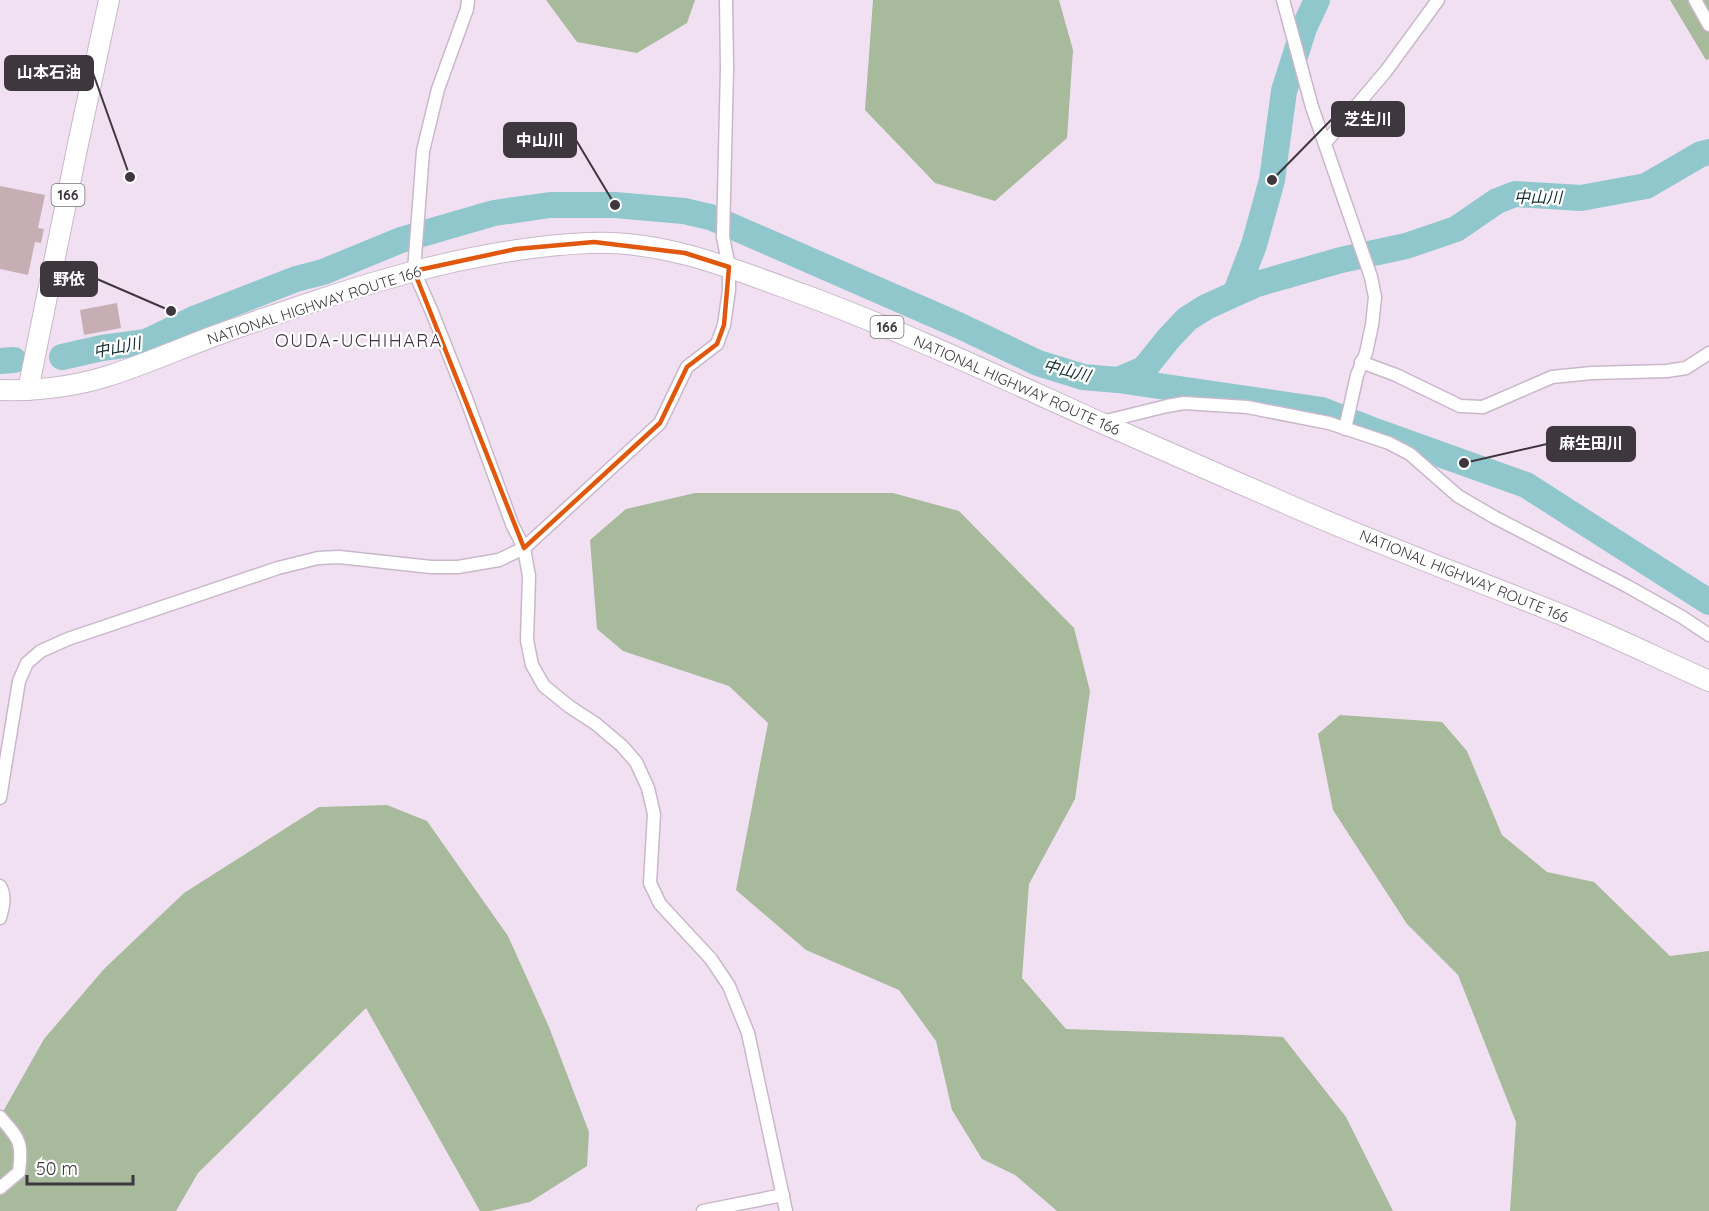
<svg xmlns="http://www.w3.org/2000/svg" width="1709" height="1211" viewBox="0 0 1709 1211" font-family="Quicksand,'Noto Sans JP',sans-serif">
<style>
.green{fill:#a7ba9c}
.lines{fill:none;stroke-linecap:round;stroke-linejoin:round}
.river{stroke:#8fc7cc;stroke-width:26}
.building{fill:#c7aeb5}
.minor-casing{stroke:#c9b8ca;stroke-width:15}
.trunk-casing{stroke:#c9b8ca;stroke-width:22}
.minor{stroke:#fff;stroke-width:12}
.trunk{stroke:#fff;stroke-width:20}
.marked{fill:none;stroke:#e0570e;stroke-width:4.5;stroke-linejoin:round}
.labels{text-anchor:middle;dominant-baseline:central;stroke-width:4.5;stroke-linejoin:round;paint-order:stroke}
.shield{fill:#fff;stroke:#787378;stroke-width:1.5}
.shield-label{font-size:14px;font-weight:bold;fill:#3e373e}
.street-label{font-size:15px;fill:#3e373e;stroke:#fff}
.water-label{font-size:16px;font-style:italic;fill:#122f32;stroke:#fff}
.quarter-label{font-size:18px;letter-spacing:1.5px;fill:#413442;stroke:#fff}
.leader{fill:none;stroke:#3e373e;stroke-width:2}
.callout-dot{fill:#3e373e;stroke:#fff;stroke-width:2}
.callout{fill:#3e373e;stroke:#3e373e;stroke-width:2}
.callout-label{font-size:16px;text-anchor:middle;font-weight:bold;fill:#fff}
</style>
<rect width="100%" height="100%" fill="#f1e0f2"/>
<g class="green">
<path d="M546 0H695L687 23 637 53 577 42Z"/>
<path d="M873 0H1059L1073 50 1067 138 995 201 935 183 865 110Z"/>
<path d="M1670 0H1709V59L1706 60Z"/>
<path d="M695 493H893L959 511 1074 628 1090 691 1075 799 1029 884 1022 978 1066 1029 1243 1035 1283 1037 1346 1117 1393 1211H1057L1015 1175 982 1159 952 1110 936 1041 899 990 806 950 736 890 768 723 729 686 623 651 597 629 590 540 626 509Z"/>
<path d="M1340 715 1442 722 1467 751 1502 835 1547 872 1594 882 1670 956 1709 951V1211H1510L1516 1122 1458 975 1407 924 1333 810 1318 734Z"/>
<path d="M387 805 427 821 508 936 549 1027 589 1132 587 1166 530 1202 490 1211H480L366 1008 198 1173 176 1211H0V1117L44 1039 104 969 184 893 319 807Z"/>
</g>
<g class="lines">
<g class="river">
<path d="M1236 292 1254 245 1272 180 1284 91 1304 28 1317 0"/>
<path d="M62 357 102 348 146 342 196 318 296 279 323 272 401 240 494 213 550 205H615L684 211 710 217 722 222 958 325 1038 363 1083 377 1118 380 1322 410 1375 431 1526 485 1709 602"/>
<path d="M0 361 14 360"/>
<path d="M1118 380 1144 369 1169 338 1187 319 1206 307 1257 284 1341 260 1406 246 1456 229 1497 201 1515 194 1581 198 1646 186 1701 154 1709 152"/>
</g>
</g>
<g class="building">
<path d="M0 186 45 195 38 228 44 229 41 243 35 242 28 275 0 269Z"/>
<path d="M117 303 121 328 84 335 80 310Z"/>
</g>
<g class="lines">
<g class="minor-casing">
<g id="minor">
<path d="M468 0 467 9 438 89 423 151 414 271 432 312 466 398 512 524 524 548 529 576 527 640 532 665 544 686 570 707 596 724 622 746 636 762 648 788 654 814 650 883 660 904 711 959 729 986 748 1033 786 1211"/>
<path d="M1283 0 1312 107 1371 277 1375 297 1372 325 1366 353 1357 375 1345 429"/>
<path d="M1695 0 1709 25"/>
<path d="M1325 143 1386 71 1438 0"/>
<path d="M1361 362 1396 375 1460 406 1483 407 1552 377 1592 373 1667 371 1686 368 1709 353"/>
<path d="M1102 422 1167 406 1184 403 1247 407 1329 423 1389 443 1410 454 1458 496 1494 517 1627 586 1682 617 1709 635"/>
<path d="M0 798 19 681 27 663 41 651 68 639 278 568 318 558 339 557 431 567H458L499 560 524 548 660 423 687 367 717 344 724 325 729 290V267L723 237 727 68 726 0"/>
<path d="M0 886C6 896 3 907 0 918"/>
<path d="M0 1117C19 1139 23 1141 19 1172L0 1188"/>
<path d="M703 1211 783 1195"/>
</g>
</g>
<g class="trunk-casing">
<g id="trunk">
<path d="M0 390C37 391 73 387 108 376 149 363 188 345 228 331 345 290 465 248 590 243 664 240 734 269 802 294 905 332 1004 379 1104 424 1159 448 1215 473 1271 497 1368 541 1469 577 1567 617 1615 637 1662 660 1709 681"/>
<path d="M28 390 78 144 109 0"/>
</g>
</g>
<use href="#minor" class="minor"/>
<use href="#trunk" class="trunk"/>
</g>
<path class="marked" d="M594 242 685 253 729 267 724 325 717 344 687 367 660 423 524 548 414 271 516 249Z"/>
<g class="labels">
<g class="shield">
<rect x="51.5" y="184" width="33" height="22" rx="4.5"/>
<rect x="870.5" y="316" width="33" height="22" rx="4.5"/>
</g>
<g class="shield-label">
<text x="68" y="195">166</text>
<text x="887" y="327">166</text>
</g>
<g class="street-label">
<text transform="translate(314 305) rotate(-18)">NATIONAL HIGHWAY ROUTE 166</text>
<text transform="translate(1017 385) rotate(24)">NATIONAL HIGHWAY ROUTE 166</text>
<text transform="translate(1464 576) rotate(22)">NATIONAL HIGHWAY ROUTE 166</text>
</g>
<g class="water-label">
<text x="1538" y="197">中山川</text>
<text transform="translate(117 347) rotate(-11)">中山川</text>
<text transform="translate(1067 370) rotate(14)">中山川</text>
</g>
<g class="quarter-label">
<text x="359" y="340">OUDA-UCHIHARA</text>
</g>
</g>
<path class="leader" d="M130 177L93 73M1272 180L1332 119M615 205L576 140M171 311L97 279M1464 463L1547 444"/>
<g class="callout-dot">
<circle cx="130" cy="177" r="6"/>
<circle cx="1272" cy="180" r="6"/>
<circle cx="615" cy="205" r="6"/>
<circle cx="171" cy="311" r="6"/>
<circle cx="1464" cy="463" r="6"/>
</g>
<g class="callout">
<rect x="5" y="56" width="88" height="34" rx="6"/>
<rect x="1332" y="102" width="72" height="34" rx="6"/>
<rect x="504" y="123" width="72" height="34" rx="6"/>
<rect x="41" y="262" width="56" height="34" rx="6"/>
<rect x="1547" y="427" width="88" height="34" rx="6"/>
</g>
<g class="callout-label">
<text x="49" y="78">山本石油</text>
<text x="1368" y="125">芝生川</text>
<text x="540" y="146">中山川</text>
<text x="69" y="285">野依</text>
<text x="1591" y="449">麻生田川</text>
</g>
<path d="M27 1175v9h106v-9" fill="none" stroke="#3e373e" stroke-width="3"/>
<text x="36" y="1175" font-size="18" fill="#3e373e" stroke="#ffffff" stroke-width="4.5" paint-order="stroke">50 m</text>
</svg>
